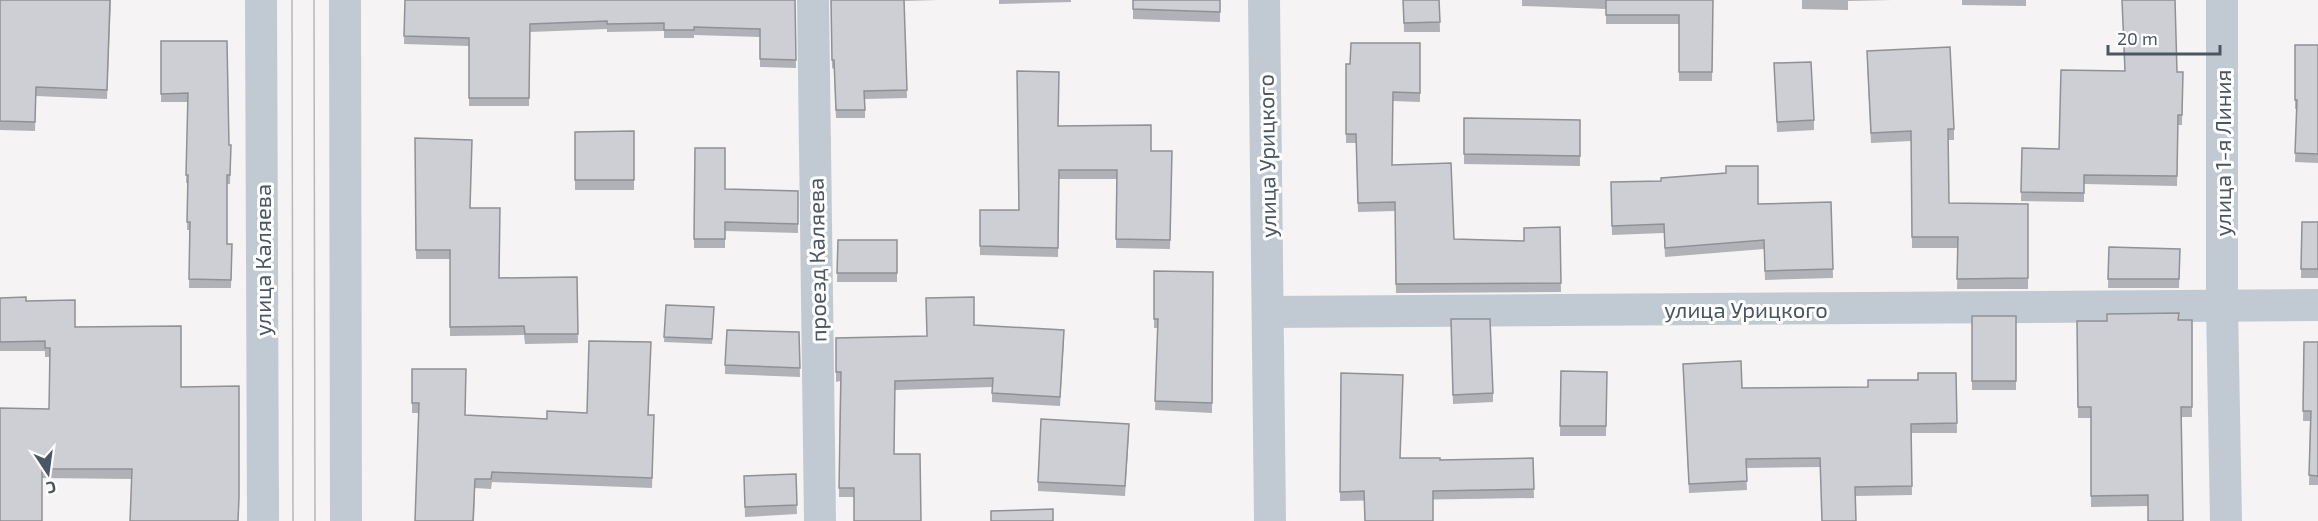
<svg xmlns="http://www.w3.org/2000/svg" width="2318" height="521" viewBox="0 0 2318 521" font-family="'Exo 2',sans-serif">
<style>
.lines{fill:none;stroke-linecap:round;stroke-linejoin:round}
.street{stroke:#c1cad2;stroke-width:32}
.tram{stroke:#b5b8bd;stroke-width:1.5}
.wall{fill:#b0b2b7}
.building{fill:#cdcfd5;stroke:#909195;stroke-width:1.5}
.labels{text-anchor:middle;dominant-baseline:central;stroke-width:6;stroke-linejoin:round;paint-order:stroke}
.street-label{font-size:22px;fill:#4a5661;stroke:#fff}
</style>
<rect width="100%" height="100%" fill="#f5f3f3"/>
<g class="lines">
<g class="street">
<path d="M261 0 263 521"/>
<path d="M345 0 346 521"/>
<path d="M813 0 820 521"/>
<path d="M1264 0 1270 521"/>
<path d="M2222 0V305L2226 521"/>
<path d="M1269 312 2318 305"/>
</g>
<g class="tram">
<path d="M292 0 293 521"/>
<path d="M314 0 315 521"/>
</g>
</g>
<g class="wall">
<path d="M0 0H111L107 99 36 96 35 131 0 130Z"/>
<path d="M405 0H795L796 68 760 67V37L694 35V38H664V31L607 32V29L530 32 529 106H469V46L404 44Z"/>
<path d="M831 0H938L904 1 907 98 865 99V118H836L834 69 832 68Z"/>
<path d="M999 0H1071V2L999 4Z"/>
<path d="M1133 0H1220V22L1133 19Z"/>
<path d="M1403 0H1439L1440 32H1404Z"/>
<path d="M1522 0H1713L1712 81H1679V24H1606V9L1522 6Z"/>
<path d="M1802 0H1892L1848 1V10L1802 9Z"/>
<path d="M1962 0H2026V6L1962 5Z"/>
<path d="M161 41 229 145 231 154 230 184H227V244H232L231 288H189L190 230H187L188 183H186L188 102H161Z"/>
<path d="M1420 43V102L1393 101 1392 165 1454 239 1524 241 1560 227 1561 292 1396 293 1395 211 1358 212 1356 143H1346V64H1350Z"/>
<path d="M2295 45H2318V163L2295 162 2297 109H2295Z"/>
<path d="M1867 61 1954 129V140H1948L1949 203 2028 204V289H1957L1958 248H1912L1911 141 1871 143Z"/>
<path d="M1774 63 1814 120V130L1777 132Z"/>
<path d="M2177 72H2183L2182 125H2178L2177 186 2084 184V202L2021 201 2022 148 2059 149Z"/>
<path d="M1464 118 1580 120V166L1464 164Z"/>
<path d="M1058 126 1151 151H1172L1170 249 1116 248 1117 179H1059L1058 257 980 255V210H1019Z"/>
<path d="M634 131V190H575V132Z"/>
<path d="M415 138 471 208 499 278 577 277 578 343 525 344 524 335 450 336V259H416Z"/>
<path d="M695 148 725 189 798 191V233L725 231V248H694Z"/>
<path d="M1661 181 1758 204 1831 202 1833 278 1765 280 1764 249 1665 257 1664 233 1612 235 1611 182Z"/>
<path d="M2302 222H2318V278H2301Z"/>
<path d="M838 240H897V282H837Z"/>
<path d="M2109 247 2180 249 2179 288H2108Z"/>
<path d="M1154 271 1213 272 1212 413 1155 410 1158 328H1154Z"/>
<path d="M0 298 26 301 75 327 181 326 132 479 42 478 0 521 49 409 50 357H45V351H0Z"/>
<path d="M666 305 714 307 712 344 664 342Z"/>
<rect x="1972" y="316" width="44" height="74"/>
<path d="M1451 319 1493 393V402L1453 404Z"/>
<path d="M2192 320V417H2182L2148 506 2091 507V418H2078L2077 321Z"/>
<path d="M974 325 1064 340 1060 406 992 402V387L895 390 854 497H839L840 381 836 382V338L927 336Z"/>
<path d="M799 332 800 377 725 374V365Z"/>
<path d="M2304 342H2318V485H2309L2310 421H2303Z"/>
<path d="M1683 364 1742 388 1868 387 1918 380 1956 373 1957 433H1911L1912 495 1855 496 1820 467 1746 468 1747 490 1689 493Z"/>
<path d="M412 369 465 415 547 419 654 415 652 488 492 482 491 489 475 488 474 521H415L419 413H412Z"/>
<path d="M1561 371 1607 372 1606 436H1560Z"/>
<path d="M1341 373 1400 458 1440 460 1533 458 1534 498 1340 501Z"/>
<path d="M1129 433 1125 496 1038 491V482Z"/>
<path d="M796 474 797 514 745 517 744 476Z"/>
</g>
<g class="building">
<path d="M0 0H110L107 90 36 87 35 122 0 121Z"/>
<path d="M405 0H795L796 60 760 59V29L694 27V30H664V23L607 24V21L530 24 529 98H469V38L404 36Z"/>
<path d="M831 0H904L907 90 864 91 865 110H836L834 60H832Z"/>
<path d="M1133 0H1220V12L1133 9Z"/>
<path d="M1403 0H1439L1440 22 1404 23Z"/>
<path d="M1606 0H1713L1712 72H1679V15H1606Z"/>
<path d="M2122 0H2175L2177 72H2183L2182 115H2178L2177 176 2084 175V193L2021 192 2022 148 2059 149 2061 70 2125 71Z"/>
<path d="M161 41H227L229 145H231L230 175H227V244H232L231 280 189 279 190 222H187L188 175H186L188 93 161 94Z"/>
<path d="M1351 43H1420V93L1393 92 1392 165 1451 163 1454 239 1524 241V228L1560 227 1561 283 1396 284 1395 202 1358 203 1356 134H1346V64H1350Z"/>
<path d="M2295 45H2318V154L2295 153 2297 100H2295Z"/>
<path d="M1950 47 1954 129H1948L1949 203 2028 204V278L1957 279 1958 237H1912L1911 131 1871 133 1867 51Z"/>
<path d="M1811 62 1814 120 1777 122 1774 63Z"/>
<path d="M1017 71 1059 72 1058 126 1151 125V151H1172L1170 240 1116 239 1117 170H1059L1058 248 980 246V210H1019Z"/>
<path d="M1464 118 1580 120V156L1464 154Z"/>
<path d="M634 131V180H575V132Z"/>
<path d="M415 138 472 140 470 208H500L499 278 577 277 578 334H525L524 326 450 327V250H416Z"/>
<path d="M695 148H725V189L798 191V224L725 222V239H694Z"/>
<path d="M1726 166H1758V204L1831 202 1833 269 1765 271 1764 240 1665 248 1664 224 1612 226 1611 182 1661 181V178L1726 173Z"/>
<path d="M2302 222H2318V269H2301Z"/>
<path d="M838 240H897V273H837Z"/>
<path d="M2109 247 2180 249 2179 279H2108Z"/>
<path d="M1154 271 1213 272 1212 403 1155 401 1158 319H1154Z"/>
<path d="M26 297V301L75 300V327L181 326V387L239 386V497L238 521H130L132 469H42V521H0V408L49 409 50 348H45V341L0 342V298Z"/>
<path d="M974 297V325L1064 330 1060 397 992 393 993 378 895 381 894 454H920L921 521H854V488H839L841 372H836V338L927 336 926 298Z"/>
<path d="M666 305 714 307 712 339 664 337Z"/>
<path d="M2179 313 2178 320H2192V407H2181L2183 521H2148V495L2091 496V407H2078L2077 321H2107V314Z"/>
<rect x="1972" y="316" width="44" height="65"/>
<path d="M1451 319H1490L1493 393 1453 395Z"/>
<path d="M727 330 799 332 800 368 725 365Z"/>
<path d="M589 341 651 342 648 415H654L652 478 492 472 491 479H475L473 521H415L419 403H412V369H466L465 415 547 419V411L587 413Z"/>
<path d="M2304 342H2318V476L2309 475 2311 411H2303Z"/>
<path d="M1741 361 1742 388 1868 387V380H1918V373H1956L1957 423 1911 424 1912 486 1855 487 1856 521H1822L1820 458 1746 459 1747 481 1689 484 1683 364Z"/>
<path d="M1561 371 1607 372 1606 426H1560Z"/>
<path d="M1341 373 1403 375 1400 458H1440V460L1533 458 1534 489 1433 491V521H1365L1364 491 1340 492Z"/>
<path d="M1041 419 1129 424 1125 486 1038 482Z"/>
<path d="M796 474 797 505 745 507 744 476Z"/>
<path d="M1053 509V521H991V511Z"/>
</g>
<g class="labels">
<g class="street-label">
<text transform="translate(2222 153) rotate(-90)">улица 1-я Линия</text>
<text transform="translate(1266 156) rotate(-91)">улица Урицкого</text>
<text transform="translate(262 260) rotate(-90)">улица Каляева</text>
<text transform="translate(816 260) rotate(-91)">проезд Каляева</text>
<text x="1746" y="309">улица Урицкого</text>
</g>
</g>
<g transform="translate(48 473) rotate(167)" stroke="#ffffff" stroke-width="4.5" paint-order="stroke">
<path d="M0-4.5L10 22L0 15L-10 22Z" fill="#4a5661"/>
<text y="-9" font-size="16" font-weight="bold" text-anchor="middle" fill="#4a5661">С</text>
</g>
<path d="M2108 45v9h112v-9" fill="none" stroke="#4a5661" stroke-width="3"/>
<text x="2117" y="45" font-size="18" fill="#4a5661" stroke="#ffffff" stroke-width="4.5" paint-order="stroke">20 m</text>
</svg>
